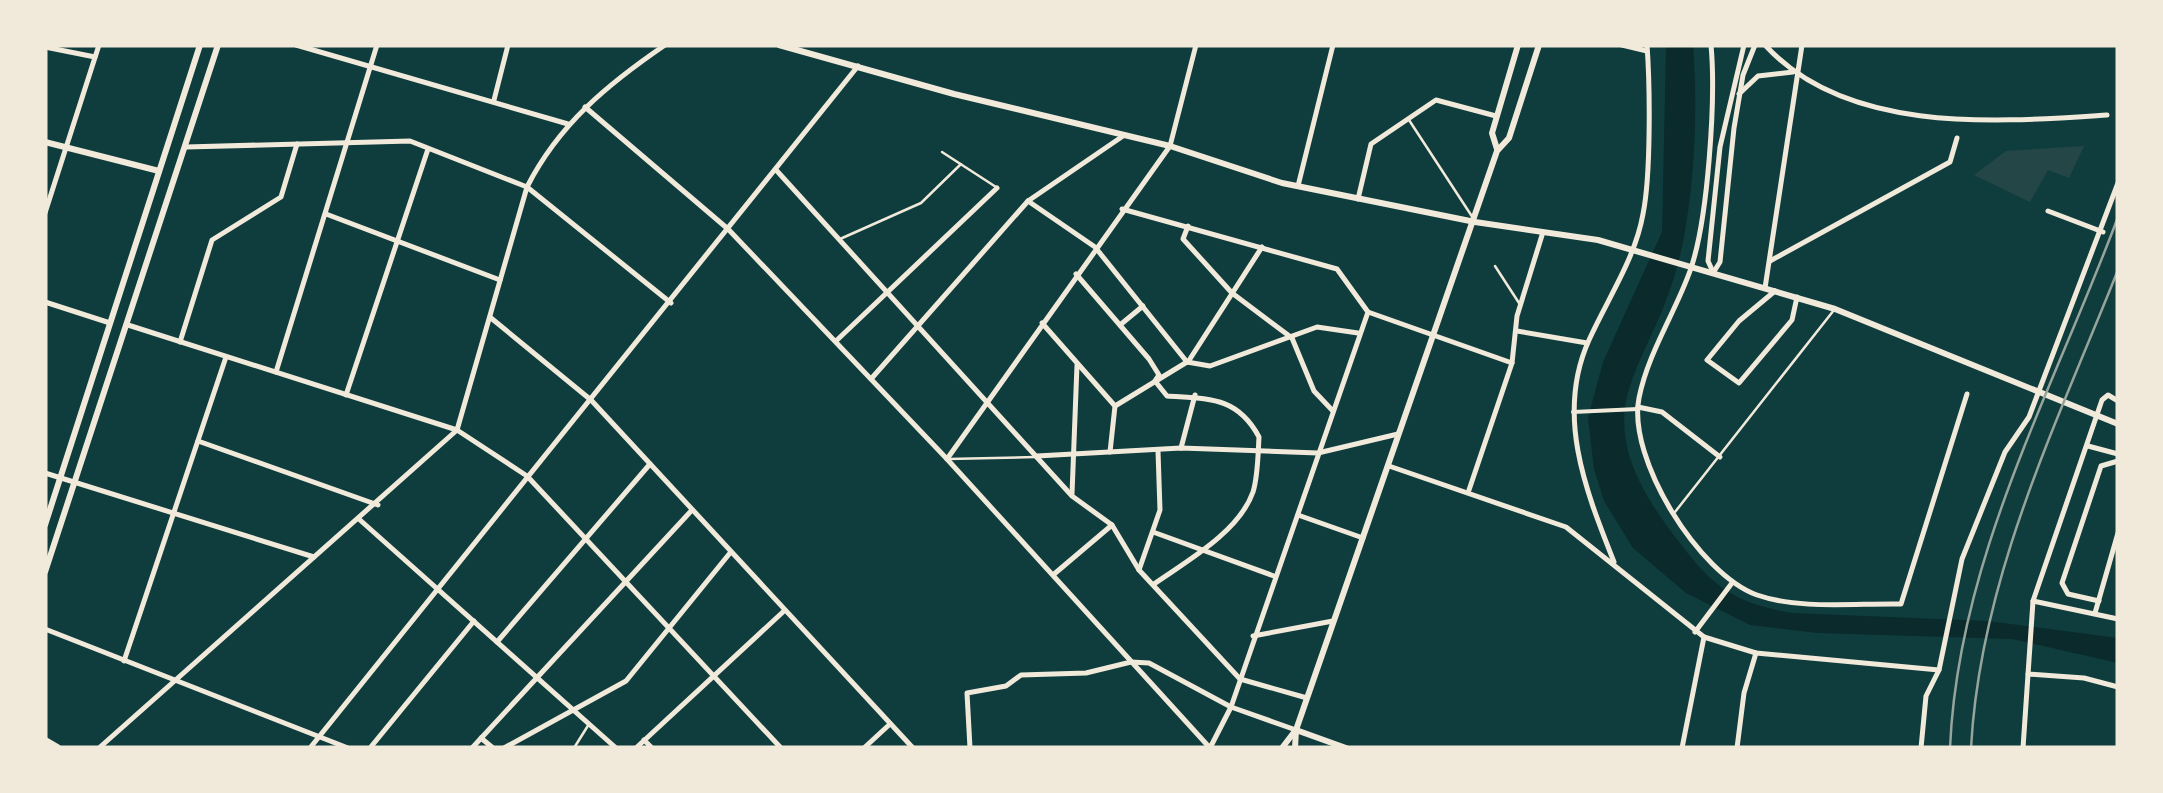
<svg xmlns="http://www.w3.org/2000/svg" width="2163" height="793" viewBox="0 0 2163 793" font-family="'Work Sans',sans-serif">
<style>
.green{fill:#244646}
.water{fill:#0a2a2b}
.lines{fill:none;stroke-linecap:round;stroke-linejoin:round}
.service{stroke:#f1e9da;stroke-width:2.5}
.pedestrian{stroke:#f1e9da;stroke-width:4}
.minor{stroke:#f1e9da;stroke-width:5}
.tertiary{stroke:#f1e9da;stroke-width:5}
.secondary{stroke:#f1e9da;stroke-width:6}
.primary{stroke:#f1e9da;stroke-width:8}
.rail{stroke:#97a49c;stroke-width:2.5}
</style>
<rect width="100%" height="100%" fill="#0f3d3e"/>
<path class="green" d="M2084 146 2069 178 2048 170 2030 202 1974 175 2006 151Z"/>
<path class="water" d="M1666 45H1693C1698 108 1695 180 1683 242 1657 375 1569 399 1676 538 1712 586 1731 602 1792 613L1988 621 2118 638V663L2012 639 1817 633 1750 625 1686 593 1633 548 1604 501 1594 469 1588 418 1603 362 1662 232Z"/>
<g class="lines">
<g class="service">
<path d="M1409 120 1473 218"/>
<path d="M942 152 996 187"/>
<path d="M840 239 921 203 961 164"/>
<path d="M1495 266 1519 303"/>
<path d="M948 459 1035 457"/>
<path d="M1675 512 1834 310"/>
<path d="M574 748 589 724"/>
</g>
<path class="pedestrian" d="M1573 412 1638 409"/>
<g class="minor">
<path d="M296 45 568 124"/>
<path d="M1622 45 1647 51"/>
<path d="M1711 45C1716 99 1708 221 1690 271 1675 313 1648 353 1639 398 1627 459 1699 574 1757 595 1800 610 1856 603 1901 604L1967 394"/>
<path d="M45 47 95 57"/>
<path d="M494 100 508 45"/>
<path d="M585 107 728 229 947 459 1210 748 1231 707 1368 312"/>
<path d="M186 147 410 141 527 187 671 303"/>
<path d="M777 171 1072 496 1112 525 1139 570 1240 679 1307 698"/>
<path d="M1298 186 1333 45"/>
<path d="M1358 199 1371 144 1436 100 1496 116"/>
<path d="M1028 201 1095 247 1187 362"/>
<path d="M1122 209 1337 269 1368 312 1512 363"/>
<path d="M2048 211 2103 232"/>
<path d="M45 213 99 45"/>
<path d="M326 214 500 280"/>
<path d="M1188 226 1183 239 1232 293 1292 338 1314 391 1332 410"/>
<path d="M1770 261 1950 162 1957 138"/>
<path d="M1713 272 1708 261 1720 147 1744 45"/>
<path d="M1713 273 1720 262 1734 128 1743 75 1755 45"/>
<path d="M1076 274 1149 359 1159 375 1155 381 1167 396C1208 399 1237 396 1259 437 1258 454 1258 476 1253 492 1239 532 1187 561 1154 584"/>
<path d="M1765 288 1802 45"/>
<path d="M1775 291 1739 321 1707 360 1739 383 1792 320 1797 297"/>
<path d="M45 302 110 323"/>
<path d="M491 318 591 400 913 748"/>
<path d="M1042 323 1115 406 1110 452"/>
<path d="M128 325 457 430 527 476 781 748"/>
<path d="M1120 325 1143 306"/>
<path d="M1517 331 1587 343"/>
<path d="M836 341 997 188"/>
<path d="M180 342 212 240 281 197 297 144"/>
<path d="M1188 362 1262 247"/>
<path d="M276 372 377 45"/>
<path d="M871 379 1028 201 1123 136"/>
<path d="M346 395 428 149"/>
<path d="M1115 406 1187 362 1210 366 1317 327 1358 333"/>
<path d="M1638 407 1662 412 1720 457"/>
<path d="M198 441 378 505"/>
<path d="M2088 446 2118 454"/>
<path d="M1181 448 1195 395"/>
<path d="M1037 456 1181 448 1318 453 1398 434"/>
<path d="M947 459 1170 146 1196 45"/>
<path d="M1389 466 1566 527 1704 637 1756 653 1939 670"/>
<path d="M45 473 314 557"/>
<path d="M1469 490 1512 363 1517 316 1543 232"/>
<path d="M1072 494 1077 365"/>
<path d="M1298 515 1363 538"/>
<path d="M360 520 616 748"/>
<path d="M1153 532 1274 576"/>
<path d="M1614 562C1586 491 1555 415 1589 340 1608 298 1635 259 1643 214 1651 175 1650 86 1647 45"/>
<path d="M1139 570 1160 510 1158 451"/>
<path d="M1053 575 1112 525"/>
<path d="M2033 601 2118 619"/>
<path d="M2099 601 2068 594 2062 583 2101 466 2118 461"/>
<path d="M2095 613 2118 533"/>
<path d="M45 629 348 748"/>
<path d="M1695 632 1732 583"/>
<path d="M1253 636 1333 621"/>
<path d="M497 642 650 464"/>
<path d="M124 661 226 357"/>
<path d="M2028 674 2084 678 2118 687"/>
<path d="M481 738 493 748"/>
<path d="M644 740 652 748"/>
<path d="M370 748 474 621"/>
<path d="M472 748 692 510"/>
<path d="M504 748 626 681 730 553"/>
<path d="M636 748 784 611"/>
<path d="M864 748 890 724"/>
<path d="M970 748 967 693 1006 686 1021 675 1086 673 1131 662 1149 663 1231 707 1296 730"/>
<path d="M1682 748 1704 637"/>
<path d="M1737 748 1744 693 1756 653"/>
<path d="M1921 748 1926 696 1939 670 1962 559 2005 452 2029 417 2118 183"/>
<path d="M2023 748 2033 601 2102 400 2108 395 2118 401"/>
</g>
<g class="tertiary">
<path d="M1765 45C1847 135 1998 122 2107 115"/>
<path d="M1739 94 1758 76 1793 72"/>
<path d="M99 748 457 430 527 187C559 124 608 84 665 45"/>
<path d="M310 748 858 66"/>
</g>
<g class="secondary">
<path d="M779 45 954 94 1170 146 1282 183 1475 222 1598 240 1835 309 2118 424"/>
<path d="M45 142 159 171"/>
<path d="M1497 149 1492 133 1518 45"/>
<path d="M45 525 200 45"/>
<path d="M45 572 218 45"/>
<path d="M1296 730 1346 748"/>
<path d="M1282 748 1295 731"/>
<path d="M1295 748 1296 730 1497 151 1509 138 1539 45"/>
</g>
<path class="primary" d="M45 741 57 748"/>
<g class="rail">
<path d="M1950 748C1958 559 2053 391 2118 217"/>
<path d="M1971 748C1980 579 2056 425 2118 270"/>
</g>
</g>
<rect width="2163" height="793" fill="none" stroke="#f1e9da" stroke-width="95"/>
</svg>
